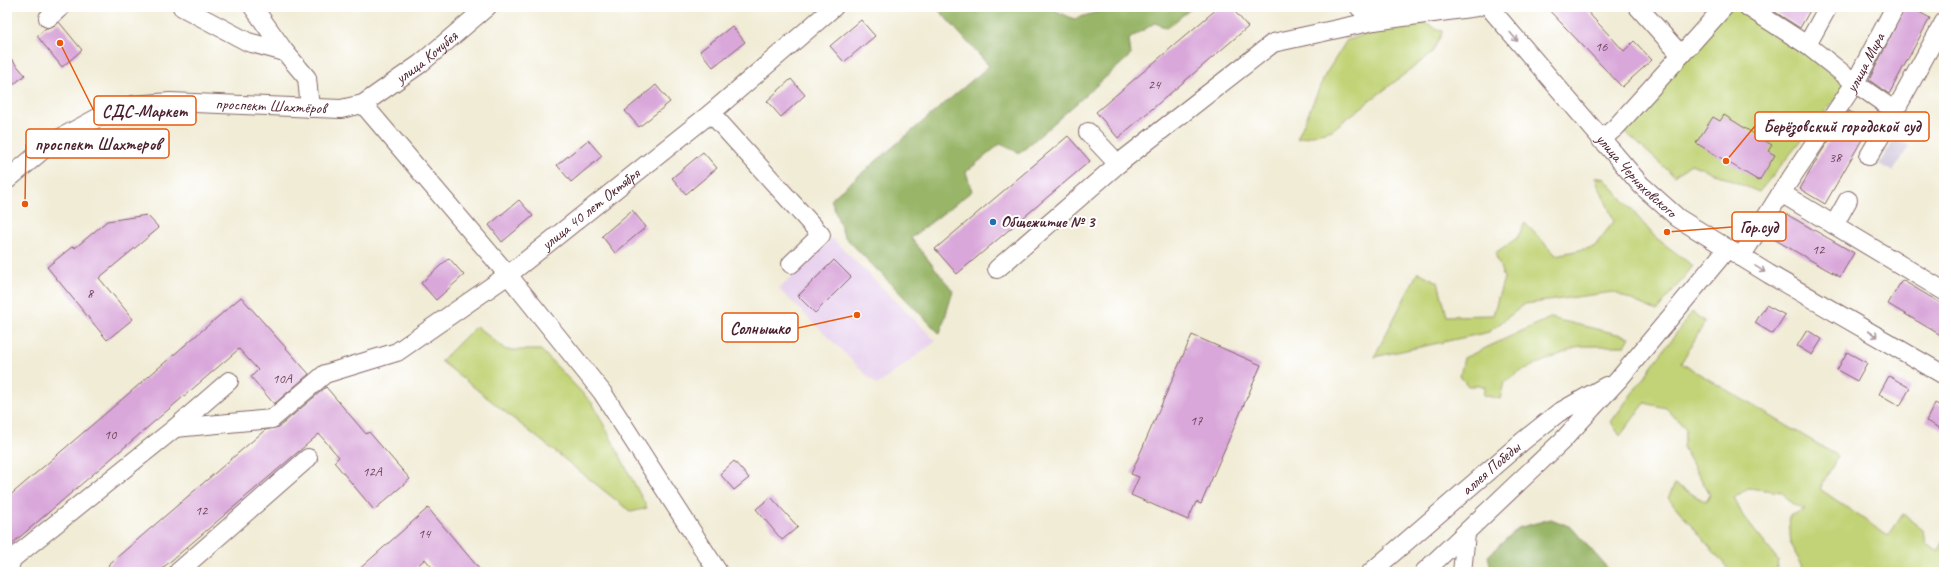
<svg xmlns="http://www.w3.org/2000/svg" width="1951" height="579" viewBox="0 0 1951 579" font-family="Caveat,sans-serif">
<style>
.built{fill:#e8d2ee}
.industrial{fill:#c9bfd7}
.green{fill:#c1d376;stroke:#867950}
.forest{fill:#98b567;stroke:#716a49}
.building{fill:#d9a7da}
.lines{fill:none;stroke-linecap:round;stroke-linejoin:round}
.minor-casing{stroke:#846767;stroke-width:20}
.minor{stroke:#fff;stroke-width:18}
.oneway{stroke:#ae9aa0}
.poi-dot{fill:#1f6fb2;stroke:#fff;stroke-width:1.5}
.labels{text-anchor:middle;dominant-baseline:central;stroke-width:4;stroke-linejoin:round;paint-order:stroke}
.number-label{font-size:14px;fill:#6e4157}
.street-label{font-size:16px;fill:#4a1f2b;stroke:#fff}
.poi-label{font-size:16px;font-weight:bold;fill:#4a1f2b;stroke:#fff;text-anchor:start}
.leader{fill:none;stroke:#e8590c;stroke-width:1.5}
.callout-dot{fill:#e8590c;stroke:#fff;stroke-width:1.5}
.callout{fill:#fff;stroke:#e8590c;stroke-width:1.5}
.callout-label{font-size:17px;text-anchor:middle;font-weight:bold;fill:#4a1f2b}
</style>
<rect width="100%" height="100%" fill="#fff"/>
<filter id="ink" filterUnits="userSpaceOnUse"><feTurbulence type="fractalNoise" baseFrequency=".025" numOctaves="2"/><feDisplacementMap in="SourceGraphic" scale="8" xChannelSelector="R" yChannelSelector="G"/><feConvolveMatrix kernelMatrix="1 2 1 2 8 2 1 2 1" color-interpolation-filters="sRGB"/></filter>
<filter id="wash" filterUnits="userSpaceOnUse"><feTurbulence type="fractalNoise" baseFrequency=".012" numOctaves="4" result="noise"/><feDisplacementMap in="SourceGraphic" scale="16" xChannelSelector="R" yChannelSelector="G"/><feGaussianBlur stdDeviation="0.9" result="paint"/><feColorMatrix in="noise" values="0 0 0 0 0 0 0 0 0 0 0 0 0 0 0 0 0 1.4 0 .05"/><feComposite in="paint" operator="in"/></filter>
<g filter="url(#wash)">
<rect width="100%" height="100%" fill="#f1ecd6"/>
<path class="built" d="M832 238 936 341 877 385 779 289Z"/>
<path class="industrial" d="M1895 138 1909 146 1893 172 1879 164Z"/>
<g class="green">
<path d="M1729 7H1739L1847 85 1759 192 1691 164 1674 176 1621 128Z"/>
<path d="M1416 20 1443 31 1432 53 1332 130 1297 139 1325 75 1347 40Z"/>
<path d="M1595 177 1605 179 1655 237 1693 266 1657 311 1613 292 1525 304 1489 332 1374 357 1418 272 1438 282 1447 316 1493 315 1504 278 1495 253 1517 238 1525 223 1556 255 1594 247 1614 221Z"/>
<path d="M1692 312 1705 322 1681 363 1838 456 1820 489 1888 536 1903 514 1924 531 1926 544 1938 552 1944 541V572H1806L1791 546 1789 516 1805 509 1791 503 1782 492 1748 488 1734 498 1743 516 1778 560 1776 572H1731L1668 498 1675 484 1706 502 1710 495 1683 447 1686 429 1666 408 1645 403 1620 436 1611 422Z"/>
<path d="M1550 318 1630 337 1625 346H1580L1525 369 1504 382 1500 399 1483 395 1485 386H1468L1460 376 1464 358Z"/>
<path d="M476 326 506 350H541L593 404 647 508 631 512 441 361Z"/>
</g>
<g class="forest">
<path d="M936 7H1048L1074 19 1113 7H1193L1167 28 1155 23 1129 39 1131 55 1020 153 1000 144 966 172 972 191 911 238 953 291 940 334 844 236 831 199 989 66Z"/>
<path d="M1551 519 1571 527 1611 572H1492L1488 556 1518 528Z"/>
</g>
<g id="blocks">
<g class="building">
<path d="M1219 7H1231L1248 27 1118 138 1096 112Z"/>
<path d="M1546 7H1583L1624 51 1634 41 1652 60 1622 87Z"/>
<path d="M1777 7H1812L1800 28 1775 12Z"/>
<path d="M1905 7H1910L1930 18 1889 94 1869 80Z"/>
<path d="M861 20 875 36 844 62 830 46Z"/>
<path d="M59 22 82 50 62 67 37 36 46 28H50Z"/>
<path d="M732 26 745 42 713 67 700 51Z"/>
<path d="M7 54 25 75 7 90Z"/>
<path d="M791 79 805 95 781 117 767 101Z"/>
<path d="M656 85 670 102 639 127 625 111Z"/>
<path d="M1849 111 1871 124 1825 204 1800 189 1820 154Z"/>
<path d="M1724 115 1772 145 1768 151 1775 155 1759 181 1696 143 1713 117 1720 121Z"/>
<path d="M1068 136 1090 161 957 274 935 249Z"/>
<path d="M588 140 602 156 571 182 557 165Z"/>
<path d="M703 152 717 168 686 194 672 178Z"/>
<path d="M519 200 533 216 502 242 489 225Z"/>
<path d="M632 210 646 227 615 253 602 236Z"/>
<path d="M1786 214 1854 253 1840 277 1772 238Z"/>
<path d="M147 215 159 228 99 278 133 319 107 340 47 267 73 246 75 248 107 221Z"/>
<path d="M449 258 464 275 436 300 421 283Z"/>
<path d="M834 260 851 277 815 313 798 296Z"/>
<path d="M1902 280 1944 305V337L1888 304Z"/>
<path d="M241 297 309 374 274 404 251 377 258 370 239 349 7 548V498Z"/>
<path d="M1766 305 1785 315 1773 334 1755 323Z"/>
<path d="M1807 330 1822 339 1812 355 1797 346Z"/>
<path d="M1192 335 1261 365 1201 504 1196 502 1188 520 1131 495 1139 477 1131 474Z"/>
<path d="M1847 352 1867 363 1857 381 1837 370Z"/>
<path d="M1889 376 1910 388 1900 406 1879 394Z"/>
<path d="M326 387 366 434 369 432 410 479 374 510 334 462 339 457 319 434 158 572H114L108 565 265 430 279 427Z"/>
<path d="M1935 403 1944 408V430L1926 421Z"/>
<path d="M734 461 749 478 734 490 720 474Z"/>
<path d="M771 497 798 527 782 540 756 509Z"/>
<path d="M428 508 482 572H436L425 559 411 572H356Z"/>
</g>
</g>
</g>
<g filter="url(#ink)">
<use href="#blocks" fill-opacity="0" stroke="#846767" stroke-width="1"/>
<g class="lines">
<g class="minor-casing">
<g id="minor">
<path d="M182 7 248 42 285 52"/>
<path d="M253 7 285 52 307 78 310 108"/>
<path d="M1359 7 1374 21"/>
<path id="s1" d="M1489 7 1641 185 1678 218 1769 274 1944 375"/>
<path d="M1748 7 1807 45"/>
<path d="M1828 7 1807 45 1855 83 1895 111 1944 22"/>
<path d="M48 18 61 7"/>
<path d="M1681 55 1724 7"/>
<path d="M363 104 508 275 602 392 718 572"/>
<path d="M711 113 821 235 791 264"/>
<path d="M1088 132 1118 164"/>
<path d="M1601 140 1616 127 1681 55 1638 7"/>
<path d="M1869 156 1895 111"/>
<path id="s2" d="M7 180 51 143 101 116 133 105 170 102 341 109 363 104 420 64 487 7"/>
<path d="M1781 193 1944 291"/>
<path d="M1834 225 1848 200"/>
<path id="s3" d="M1741 257 1781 193 1855 83 1895 7"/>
<path d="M997 269 1118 164 1273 43 1374 21 1477 7"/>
<path id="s4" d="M175 428 272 419 325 374 397 352 508 275 711 113 834 7"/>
<path d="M8 572 12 559 175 428 229 381"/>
<path d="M178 572 308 458"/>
<path id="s5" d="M1371 572 1523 441 1558 413 1606 386"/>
<path d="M1424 572 1562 441 1619 379 1727 249"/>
<path d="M1462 572 1466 534"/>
</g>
</g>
<use href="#minor" class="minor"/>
</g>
<defs><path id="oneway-shaft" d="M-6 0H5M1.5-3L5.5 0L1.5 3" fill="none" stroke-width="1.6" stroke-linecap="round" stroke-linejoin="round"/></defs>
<g class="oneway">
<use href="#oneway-shaft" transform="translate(1514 37) rotate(50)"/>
<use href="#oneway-shaft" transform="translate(1760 269) rotate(32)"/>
<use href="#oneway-shaft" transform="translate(1873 334) rotate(30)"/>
</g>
</g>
<circle class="poi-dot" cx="993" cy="222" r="4"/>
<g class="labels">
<g class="number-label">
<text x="1601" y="46">16</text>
<text x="1154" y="84">24</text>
<text x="1835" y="157">38</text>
<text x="1818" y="249">12</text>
<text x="90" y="293">8</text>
<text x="282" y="378">10А</text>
<text x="1196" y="420">17</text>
<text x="110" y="434">10</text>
<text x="372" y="471">12А</text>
<text x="201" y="510">12</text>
<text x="424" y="533">14</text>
</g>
<g class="street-label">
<text stroke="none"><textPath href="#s2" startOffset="458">улица Кочубея</textPath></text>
<text stroke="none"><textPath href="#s3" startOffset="231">улица Мира</textPath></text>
<text stroke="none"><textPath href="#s2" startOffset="286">проспект Шахтёров</textPath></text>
<text stroke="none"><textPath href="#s1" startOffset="224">улица Черняховского</textPath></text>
<text stroke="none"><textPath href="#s4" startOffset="483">улица 40 лет Октября</textPath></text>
<text stroke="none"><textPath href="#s5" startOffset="158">аллея Победы</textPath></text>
</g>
<g class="poi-label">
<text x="1001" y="222">Общежитие № 3</text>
</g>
</g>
<path class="leader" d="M60 43L94 111M1726 161L1755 126M25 204L26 144M1667 232L1732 227M857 315L798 328"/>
<g class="callout-dot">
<circle cx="60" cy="43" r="4"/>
<circle cx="1726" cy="161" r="4"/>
<circle cx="25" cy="204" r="4"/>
<circle cx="1667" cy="232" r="4"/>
<circle cx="857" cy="315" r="4"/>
</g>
<g class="callout">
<rect x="94" y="96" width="102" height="29" rx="4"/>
<rect x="1755" y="112" width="174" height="29" rx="4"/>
<rect x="26" y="129" width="143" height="29" rx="4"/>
<rect x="1732" y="212" width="54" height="29" rx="4"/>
<rect x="722" y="313" width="76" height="29" rx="4"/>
</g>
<g class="callout-label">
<text x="145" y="117">СДС-Маркет</text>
<text x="1842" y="132">Берёзовский городской суд</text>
<text x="98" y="150">проспект Шахтеров</text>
<text x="1759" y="233">Гор.суд</text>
<text x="760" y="334">Солнышко</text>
</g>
<rect width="1951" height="579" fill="none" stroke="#fff" stroke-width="24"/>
</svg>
